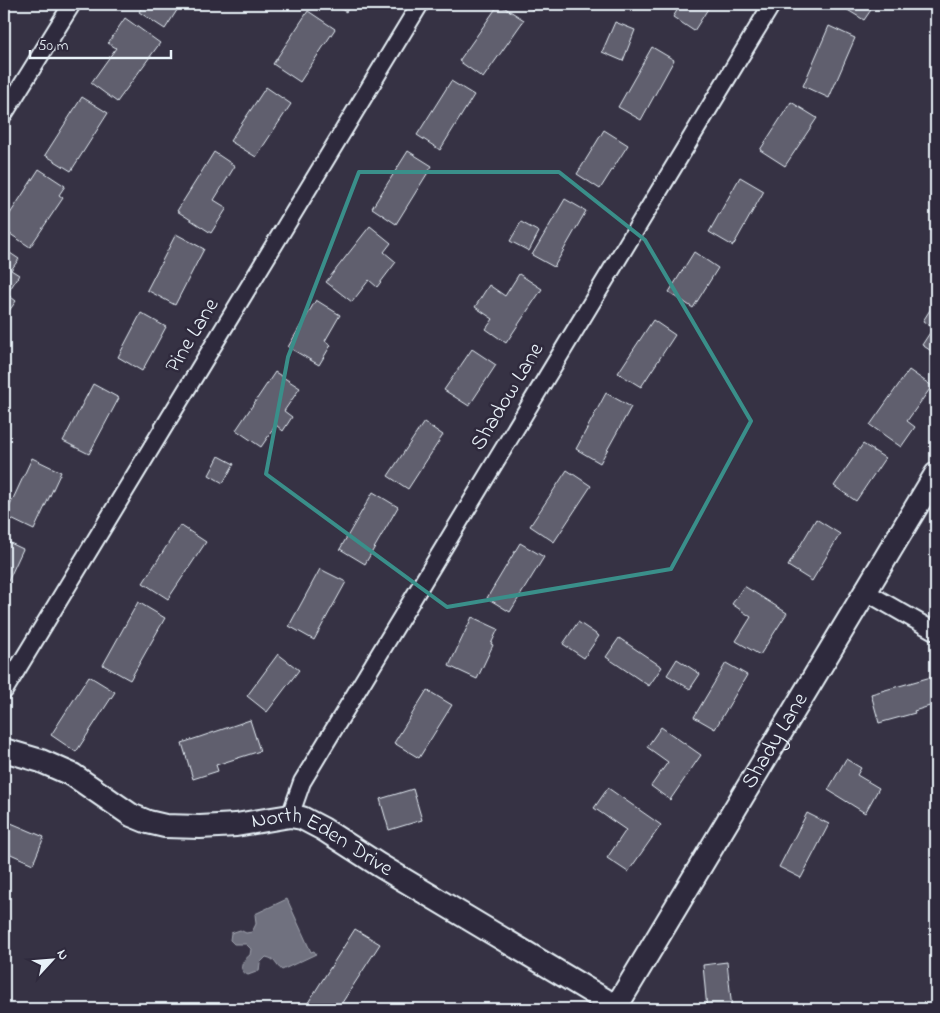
<svg xmlns="http://www.w3.org/2000/svg" width="940" height="1013" viewBox="0 0 940 1013" font-family="'Indie Flower',sans-serif">
<style>
.water{fill:#70717f;stroke:#a0a4af}
.building{fill:#605e6e;stroke:#e8f1f8}
.lines{fill:none;stroke-linecap:round;stroke-linejoin:round}
.street-casing{stroke:#e8f1f8;stroke-width:20}
.secondary-casing{stroke:#e8f1f8;stroke-width:26}
.street{stroke:#2f2a3d;stroke-width:16}
.secondary{stroke:#2f2a3d;stroke-width:22}
.marked{fill:none;stroke:#3a8f8a;stroke-width:4;stroke-linejoin:round}
.labels{text-anchor:middle;dominant-baseline:central;stroke-width:5;stroke-linejoin:round;paint-order:stroke}
.street-label{font-size:22px;fill:#e8f1f8;stroke:#2f2a3d}
</style>
<rect width="100%" height="100%" fill="#363244"/>
<filter id="ink" filterUnits="userSpaceOnUse"><feTurbulence type="fractalNoise" baseFrequency=".02" numOctaves="2"/><feDisplacementMap in="SourceGraphic" scale="10" xChannelSelector="R" yChannelSelector="G"/><feConvolveMatrix kernelMatrix="1 2 1 2 8 2 1 2 1" color-interpolation-filters="sRGB"/></filter>
<g filter="url(#ink)">
<path class="water" d="M287 899 311 952 314 951 316 954 282 970C275 965 276 959 266 957L260 963 259 971 248 975C237 970 242 961 250 955L251 949 246 944H234L230 940 231 933 240 930 246 933 252 932 256 924 255 914Z"/>
<g class="building">
<path d="M144 4H181L165 29 139 12Z"/>
<path d="M333 4H351L346 12Z"/>
<path d="M499 4 524 20 483 78 459 61Z"/>
<path d="M524 4H537L533 10Z"/>
<path d="M681 4H711L694 31 673 17Z"/>
<path d="M842 4H875L864 20 841 6Z"/>
<path d="M308 11 335 29 300 82 273 64Z"/>
<path d="M125 18 160 43 117 102 91 83 116 48 108 43Z"/>
<path d="M615 22 635 30 623 61 602 52Z"/>
<path d="M829 26 855 38 829 98 803 86Z"/>
<path d="M652 47 674 60 641 120 618 107Z"/>
<path d="M451 81 474 95 440 150 417 135Z"/>
<path d="M266 87 291 104 256 157 230 141Z"/>
<path d="M82 97 108 113 71 171 45 155Z"/>
<path d="M791 102 817 118 785 166 760 150Z"/>
<path d="M604 130 628 145 600 189 577 174Z"/>
<path d="M408 151 432 166 396 224 372 208Z"/>
<path d="M214 152 235 166 214 200 227 208 211 233 177 211Z"/>
<path d="M39 169 65 186 59 195 63 198 30 247 4 230V223Z"/>
<path d="M740 177 764 191 733 246 709 232Z"/>
<path d="M565 199 586 211 554 267 532 255Z"/>
<path d="M521 222 539 232 529 251 510 241Z"/>
<path d="M370 226 391 243 384 252 396 262 377 287 369 280 352 302 326 282Z"/>
<path d="M176 234 204 249 175 305 147 290Z"/>
<path d="M4 249 19 259 11 270 19 275 7 294 16 301 4 318Z"/>
<path d="M694 252 718 268 693 308 669 292Z"/>
<path d="M519 274 542 289 506 343 486 329 493 319 475 307 489 285 505 296Z"/>
<path d="M316 300 340 315 325 341 331 345 319 365 288 347Z"/>
<path d="M935 302 936 303V354L922 345 933 328 923 321Z"/>
<path d="M141 313 166 327 142 371 118 357Z"/>
<path d="M653 320 675 335 641 387 618 373Z"/>
<path d="M472 349 496 365 469 406 444 390Z"/>
<path d="M909 370 932 386 907 421 915 427 901 447 870 425Z"/>
<path d="M275 372 300 388 284 411 292 417 283 431 276 425 261 447 236 430Z"/>
<path d="M93 384 119 398 89 454 63 441Z"/>
<path d="M606 393 631 407 600 463 576 449Z"/>
<path d="M424 422 443 435 408 489 388 476Z"/>
<path d="M863 444 885 458 856 501 834 486Z"/>
<path d="M219 456 234 464 223 483 209 475Z"/>
<path d="M32 458 61 472 34 530 5 516Z"/>
<path d="M567 470 591 486 554 542 530 526Z"/>
<path d="M373 492 398 507 365 564 340 549Z"/>
<path d="M816 519 840 534 812 581 788 566Z"/>
<path d="M180 525 206 542 168 599 143 583Z"/>
<path d="M4 540 23 549 4 590Z"/>
<path d="M520 543 544 557 510 612 487 598Z"/>
<path d="M320 569 346 582 314 640 289 626Z"/>
<path d="M744 586 787 613 760 655 736 641 751 617 732 604Z"/>
<path d="M138 602 165 618 130 680 103 665Z"/>
<path d="M472 617 498 629 491 644 493 645 477 679 449 666Z"/>
<path d="M578 622 599 636 584 658 563 644Z"/>
<path d="M619 638 662 667 649 686 606 657Z"/>
<path d="M278 654 299 670 267 712 247 696Z"/>
<path d="M677 659 700 674 690 689 667 675Z"/>
<path d="M726 663 747 675 715 729 694 717Z"/>
<path d="M89 676 115 692 76 752 51 735Z"/>
<path d="M931 677 936 695V704L914 711 915 713 879 723 871 694Z"/>
<path d="M427 690 452 705 419 758 394 743Z"/>
<path d="M250 720 260 751 216 765 218 771 193 779 182 743Z"/>
<path d="M661 727 701 755 670 800 651 786 668 762 647 747Z"/>
<path d="M846 759 861 768 857 775 879 788 865 813 828 790Z"/>
<path d="M608 788 661 825 628 872 607 858 626 830 594 808Z"/>
<path d="M413 789 422 820 389 830 380 799Z"/>
<path d="M807 813 829 824 801 878 779 867Z"/>
<path d="M4 820 44 837 33 864 4 851Z"/>
<path d="M355 929 380 944 338 1009H304Z"/>
<path d="M727 962 732 1009H707L703 965Z"/>
</g>
<g class="lines">
<g class="street-casing">
<g id="street">
<path d="M4 114 72 4"/>
<path d="M866 592 936 632"/>
<path d="M4 691 420 4"/>
<path d="M290 816 302 782 772 4"/>
</g>
</g>
<g class="secondary-casing">
<g id="secondary">
<path id="s1" d="M4 750 41 761 73 775 131 815 148 822 165 826 200 827 236 825 290 816 302 818 323 829 379 865 620 1009"/>
<path id="s2" d="M616 1007 936 474"/>
</g>
</g>
<use href="#street" class="street"/>
<use href="#secondary" class="secondary"/>
</g>
</g>
<path class="marked" d="M359 172H559L645 240 751 421 671 569 447 607 266 474 288 357Z"/>
<g class="labels">
<g class="street-label">
<text transform="translate(193 336) rotate(-59)">Pine Lane</text>
<text transform="translate(508 397) rotate(-59)">Shadow Lane</text>
<text stroke="none"><textPath href="#s2" startOffset="310">Shady Lane</textPath></text>
<text stroke="none"><textPath href="#s1" startOffset="344">North Eden Drive</textPath></text>
</g>
</g>
<rect width="940" height="1013" fill="none" stroke="#2f2a3d" stroke-width="20"/>
<rect x="10" y="10" width="920" height="993" fill="none" stroke="#e8f1f8" stroke-width="2" filter="url(#ink)"/>
<g transform="translate(52 960) rotate(64)" stroke="#2f2a3d" stroke-width="4" paint-order="stroke">
<path d="M0-4L9 19L0 12L-9 19Z" fill="#e8f1f8"/>
<text y="-8" font-size="14" font-weight="bold" text-anchor="middle" fill="#e8f1f8">N</text>
</g>
<path d="M30 50v8h141v-8" fill="none" stroke="#e8f1f8" stroke-width="2.5"/>
<text x="38" y="50" font-size="15" fill="#e8f1f8" stroke="#2f2a3d" stroke-width="4" paint-order="stroke">50 m</text>
</svg>
